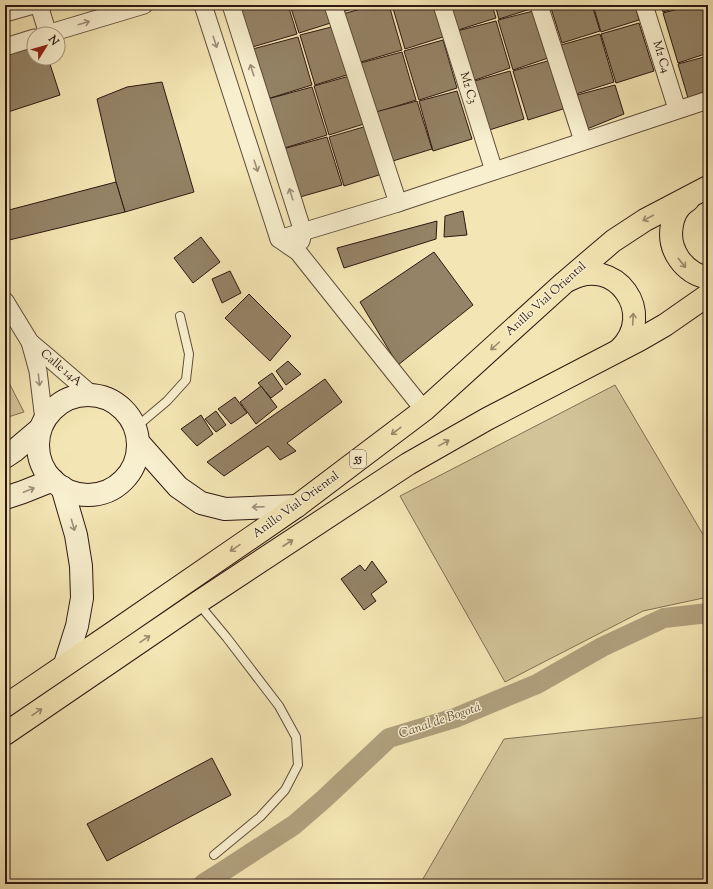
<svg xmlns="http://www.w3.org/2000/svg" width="713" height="889" viewBox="0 0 713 889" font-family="'Sorts Mill Goudy',serif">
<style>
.green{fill:#d2c398;stroke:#806e54}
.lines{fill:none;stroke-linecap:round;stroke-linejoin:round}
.canal{stroke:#b0a07d;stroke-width:20}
.building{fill:#948366;stroke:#2d1811}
.lane-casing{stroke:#5f4c3a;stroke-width:10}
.street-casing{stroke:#5f4c3a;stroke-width:19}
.secondary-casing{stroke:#2d1811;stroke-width:24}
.highway-casing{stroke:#2d1811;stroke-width:24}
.lane{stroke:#f8efce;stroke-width:8}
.street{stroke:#f8efce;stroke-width:17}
.secondary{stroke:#f8efce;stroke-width:22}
.highway{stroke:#f4e6b4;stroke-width:22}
.oneway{stroke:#9d8e79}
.oneway2{stroke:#9a896b}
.labels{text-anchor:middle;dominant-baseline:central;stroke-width:3;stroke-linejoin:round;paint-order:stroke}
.shield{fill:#f8efce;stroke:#6a584a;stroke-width:1}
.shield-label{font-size:11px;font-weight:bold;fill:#2d1811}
.street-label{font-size:12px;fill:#2d1811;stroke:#f8efce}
.water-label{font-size:13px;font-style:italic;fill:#614e3c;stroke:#f8efce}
</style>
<rect width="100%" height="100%" fill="#f4e6b4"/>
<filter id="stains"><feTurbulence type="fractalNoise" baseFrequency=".005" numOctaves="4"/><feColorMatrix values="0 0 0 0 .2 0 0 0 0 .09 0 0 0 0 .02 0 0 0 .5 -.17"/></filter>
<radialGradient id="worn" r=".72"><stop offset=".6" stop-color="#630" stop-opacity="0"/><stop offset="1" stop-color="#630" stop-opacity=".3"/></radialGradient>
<g class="green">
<path d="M5 375 24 412 5 418Z"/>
<path d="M615 385 708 543V597L643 611 505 682 400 496Z"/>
<path d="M708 717V884H420L504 739Z"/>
</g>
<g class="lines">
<path class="canal" d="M203 884 228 868 294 825 324 799 389 738 455 718 537 684 602 647 664 618 708 613"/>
</g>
<g class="building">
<path d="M236 5H288L297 34 249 48Z"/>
<path d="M290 5H332L337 21 299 33Z"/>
<path d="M336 5H365L339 13Z"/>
<path d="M375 5H389L402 50 354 64 339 15Z"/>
<path d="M392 5H433L443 37 405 49Z"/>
<path d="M450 5H492L496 18 458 30Z"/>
<path d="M495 5H537V7L499 19Z"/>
<path d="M550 5H592L600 31 562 43Z"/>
<path d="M593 5H635L639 20 601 32Z"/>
<path d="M661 5H685L663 12Z"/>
<path d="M693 5H702L708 24V53L678 63 663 13Z"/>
<path d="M704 5H708V20Z"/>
<path d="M537 10 551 57 513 70 498 20Z"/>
<path d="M496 21 510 68 472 81 457 31Z"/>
<path d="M639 23 654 71 616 83 601 34Z"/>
<path d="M339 25 353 73 315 85 300 35Z"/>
<path d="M600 34 614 82 576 94 561 45Z"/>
<path d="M298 37 312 85 264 100 249 50Z"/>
<path d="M443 40 457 88 419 100 404 51Z"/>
<path d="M34 42V58H48L60 95 5 113V50Z"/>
<path d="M402 52 416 100 368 115 353 65Z"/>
<path d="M708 56V90L688 98 678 64Z"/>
<path d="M551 60 566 108 528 120 513 71Z"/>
<path d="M510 71 524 119 486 131 471 82Z"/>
<path d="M353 75 367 123 329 135 314 86Z"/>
<path d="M162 82 194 192 125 212 116 182 97 99 127 87Z"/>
<path d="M615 85 624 114 587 129 577 95Z"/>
<path d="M312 87 327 135 278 150 264 100Z"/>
<path d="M457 91 472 139 433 151 419 101Z"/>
<path d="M417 101 432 149 383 164 368 114Z"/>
<path d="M367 126 382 174 344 186 329 137Z"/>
<path d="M327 137 342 185 293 199 279 150Z"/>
<path d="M5 172 8 184 5 185Z"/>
<path d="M116 182 125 212 5 241V211Z"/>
<path d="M463 211 467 235 444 237 445 216Z"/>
<path d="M437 221 436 239 344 268 337 248Z"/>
<path d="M201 237 220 262 193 283 174 258Z"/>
<path d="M434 252 473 305 398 365 360 302Z"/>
<path d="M230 271 241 293 222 303 212 279Z"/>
<path d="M249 294 291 336 270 361 225 318Z"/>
<path d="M288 361 301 374 286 385 276 371Z"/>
<path d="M272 373 283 389 271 398 258 383Z"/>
<path d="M325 379 342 402 287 443 296 451 280 460 268 446 224 476 207 462Z"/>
<path d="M261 386 277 407 256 424 240 402Z"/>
<path d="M235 397 247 413 231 424 218 409Z"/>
<path d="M216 411 226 425 216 432 205 419Z"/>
<path d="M201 415 213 434 197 446 181 429Z"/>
<path d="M372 561 387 582 371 594 376 601 364 610 341 579 360 565 365 571Z"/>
<path d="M212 758 231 795 107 861 87 824Z"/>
</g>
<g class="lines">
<g class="lane-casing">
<g id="lane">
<path d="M135 428 167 401 186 380 189 354 180 316"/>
<path d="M198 603 227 638 279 706 296 737 298 765 285 790 260 817 214 855"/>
</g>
</g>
<g class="street-casing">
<g id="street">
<path d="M39 5 48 34"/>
<path d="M203 5 279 239 298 252 424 410"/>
<path d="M231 5 303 232 301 241"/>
<path d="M333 5 398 203"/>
<path d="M442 5 494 171"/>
<path d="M539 5 583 141"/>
<path d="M644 5 677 109"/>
<path d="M5 13 33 5"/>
<path d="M47 34 144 5"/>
<path d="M5 47 34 38"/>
<path d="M279 239 398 203 708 100"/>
<path d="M5 301 30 342 49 358 92 395"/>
<path d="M30 342 38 371 44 420"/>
</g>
</g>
<g class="secondary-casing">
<g id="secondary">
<circle cx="88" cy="445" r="50"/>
<path d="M139 443 178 487 201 503 225 509 297 506"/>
<path d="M5 457 14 451 40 429"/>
<path d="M62 487 76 535 81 566 82 598 77 626 65 664"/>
<path d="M5 498 23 492 53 480"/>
</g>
</g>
<g class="highway-casing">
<g id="highway">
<path d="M688 200C685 202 681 205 679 208 675 213 673 219 672 225 667 250 684 273 708 278"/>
<path d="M569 280C615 254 658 314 619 350"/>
<path d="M5 706 111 634 297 506 424 410 565 282 613 241 645 220 708 187"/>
<path d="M5 734 197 603 408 464 487 419 639 340 665 325 708 295"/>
</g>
</g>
<use href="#lane" class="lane"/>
<use href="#street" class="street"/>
<use href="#secondary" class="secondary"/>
<use href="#highway" class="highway"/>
</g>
<defs><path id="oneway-shaft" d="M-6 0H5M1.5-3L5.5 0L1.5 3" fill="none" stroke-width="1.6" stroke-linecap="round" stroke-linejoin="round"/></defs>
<g class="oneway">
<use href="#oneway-shaft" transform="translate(84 23) rotate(-17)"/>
<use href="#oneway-shaft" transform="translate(215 42) rotate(72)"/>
<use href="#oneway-shaft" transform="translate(252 70) rotate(-108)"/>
<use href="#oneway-shaft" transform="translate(256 166) rotate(72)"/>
<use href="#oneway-shaft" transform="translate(291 194) rotate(-108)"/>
<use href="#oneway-shaft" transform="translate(39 380) rotate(84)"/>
<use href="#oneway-shaft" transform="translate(29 490) rotate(-22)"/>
<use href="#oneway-shaft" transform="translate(258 507) rotate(178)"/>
<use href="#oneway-shaft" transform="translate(73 525) rotate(74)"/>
</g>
<g class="oneway2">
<use href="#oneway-shaft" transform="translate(648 218) rotate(152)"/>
<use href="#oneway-shaft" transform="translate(682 263) rotate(51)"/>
<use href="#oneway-shaft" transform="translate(633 319) rotate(-87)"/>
<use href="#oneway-shaft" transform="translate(495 346) rotate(138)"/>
<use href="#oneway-shaft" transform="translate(396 431) rotate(143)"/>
<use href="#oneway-shaft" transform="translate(444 443) rotate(-29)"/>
<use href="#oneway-shaft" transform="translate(288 543) rotate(-33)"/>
<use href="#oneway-shaft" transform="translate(235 548) rotate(146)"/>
<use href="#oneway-shaft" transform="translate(145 639) rotate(-34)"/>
<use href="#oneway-shaft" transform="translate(37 712) rotate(-34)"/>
</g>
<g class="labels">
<rect class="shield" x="350" y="450" width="16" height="18" rx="3"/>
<g class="shield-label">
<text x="358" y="459">55</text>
</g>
<g class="street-label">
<text transform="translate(661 57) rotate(73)">Mz C4</text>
<text transform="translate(468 88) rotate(73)">Mz C3</text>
<text transform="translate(546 299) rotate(-42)">Anillo Vial Oriental</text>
<text transform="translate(61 368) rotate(40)">Calle 14A</text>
<text transform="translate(296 505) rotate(-36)">Anillo Vial Oriental</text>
</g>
<g class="water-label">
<text transform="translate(440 721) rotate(-19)">Canal de Bogotá</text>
</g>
</g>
<rect width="713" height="889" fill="none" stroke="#f4e6b4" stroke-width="20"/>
<rect x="6" y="6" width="701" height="877" fill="none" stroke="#2d1811" stroke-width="2"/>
<rect x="10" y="10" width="693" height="869" fill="none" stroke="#2d1811"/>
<g transform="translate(46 46) rotate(53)"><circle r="19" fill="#f8efce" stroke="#a79982"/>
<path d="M0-3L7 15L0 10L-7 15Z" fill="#8f2418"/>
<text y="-6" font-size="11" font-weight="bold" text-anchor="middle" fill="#2d1811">N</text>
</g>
<rect width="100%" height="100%" filter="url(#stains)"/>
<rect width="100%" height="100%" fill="url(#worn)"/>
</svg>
